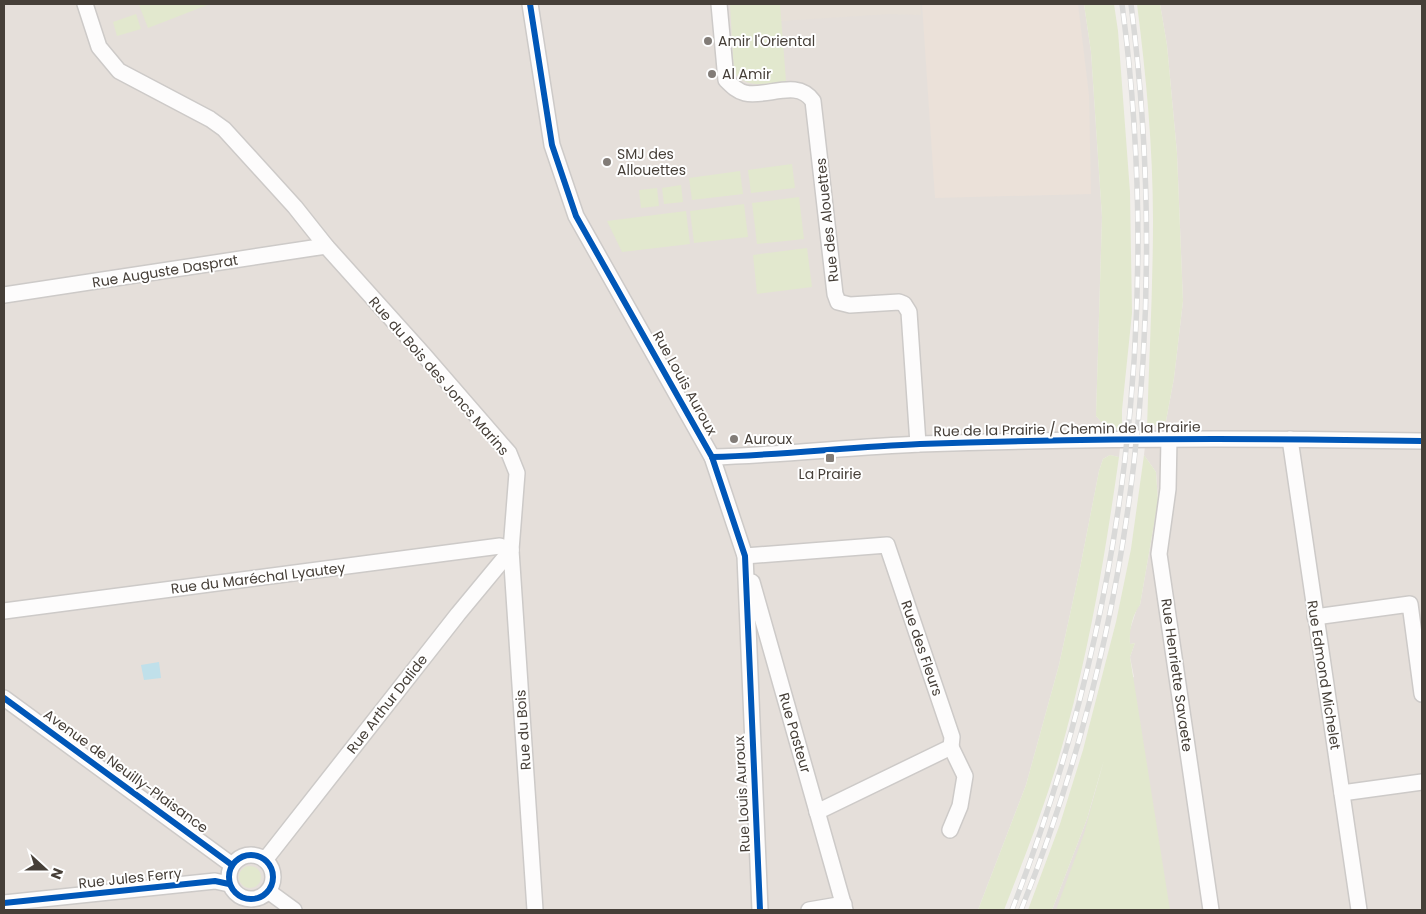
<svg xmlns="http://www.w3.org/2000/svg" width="1426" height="914" viewBox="0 0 1426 914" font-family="Poppins,sans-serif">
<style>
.residential{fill:#e5dfda}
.commercial{fill:#ebe1d9}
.education{fill:#e7e0d8}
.green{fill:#e2e8ce}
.water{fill:#c0e0ea}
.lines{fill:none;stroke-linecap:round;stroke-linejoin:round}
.minor-casing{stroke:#cdcac8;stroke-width:18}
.minor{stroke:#fdfcfc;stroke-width:15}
.rail-casing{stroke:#d9d9d8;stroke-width:5.5}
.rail{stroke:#fff;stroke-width:4;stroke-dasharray:11;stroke-linecap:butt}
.cycleway-casing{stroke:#fff;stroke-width:9}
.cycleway{stroke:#0057b8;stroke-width:6}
.poi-dot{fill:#827c77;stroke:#fff;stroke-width:2}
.labels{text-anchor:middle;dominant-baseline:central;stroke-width:4;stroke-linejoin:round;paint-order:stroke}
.poi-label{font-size:14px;fill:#463f38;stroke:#fff;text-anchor:start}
.street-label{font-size:14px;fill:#463f38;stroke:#fff}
</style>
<rect width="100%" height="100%" fill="#f1eeeb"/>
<g class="residential">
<path d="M4 4H1084L1091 52 1102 217 1096 416 1105 426 1122 430 1119 457 1110 455 1103 459 1099 471 1080 568 1059 665 1026 785 978 910H4Z"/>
<path d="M1160 4H1422V910H1052L1087 819 1129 679 1134 677 1130 657 1135 643 1130 644 1129 633 1137 608 1140 605 1158 501 1156 472 1144 455 1147 428 1166 421 1174 378 1183 301 1177 153 1167 45Z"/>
</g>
<path class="commercial" d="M922 4H1078L1089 95 1091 194 935 198Z"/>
<path class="education" d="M780 4H921V15L890 14 781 21Z"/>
<g class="green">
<path d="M141 4H210L148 28 139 5Z"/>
<path d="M730 4H780L786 81C767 83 747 90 734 72Z"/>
<path d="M1084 4H1114L1118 31 1130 192 1132 313 1122 410V430L1105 426 1096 416 1102 217 1091 52Z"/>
<path d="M1137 4H1160L1167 45 1177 153 1183 301 1174 378 1166 421 1147 428C1149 359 1153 289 1153 220 1153 147 1146 75 1137 4Z"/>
<path d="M136 14 141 29 117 36 113 22Z"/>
<path d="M792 164 795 188 751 193 748 170Z"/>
<path d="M740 171 743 194 692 200 689 178Z"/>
<path d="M681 185 683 202 664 204 662 188Z"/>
<path d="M657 188 659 206 641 208 639 190Z"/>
<path d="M799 197 804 239 757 244 752 203Z"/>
<path d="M744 204 748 237 694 243 690 211Z"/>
<path d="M686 211 690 244 622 252 607 221Z"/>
<path d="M807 248 812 287 757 294 753 255Z"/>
<path d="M1110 455 1119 457C1106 549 1091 641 1066 732 1050 793 1027 851 1004 910H978L1026 785 1059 665 1080 568 1099 471 1103 459Z"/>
<path d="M1144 455 1156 472 1158 501 1140 605C1132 615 1129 632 1130 644L1135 643 1130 657 1170 910H1056L1084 834 1104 760 1087 819 1052 910H1028L1060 824 1083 750 1116 622 1131 549Z"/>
<circle cx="250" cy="877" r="11"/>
</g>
<path class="water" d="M159 662 161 678 144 680 141 665Z"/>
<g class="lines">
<g class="minor-casing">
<g id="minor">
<path d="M85 4 99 47 119 71 210 119 224 129 295 207 326 246 424 355 509 453 517 473 511 550 535 910"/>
<path d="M530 4 552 145 576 216 712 457 745 556 760 910"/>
<path d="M719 4 726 80C732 86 737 91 745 93 767 98 797 78 813 101L835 294 838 302 850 305 899 302 904 304 909 312 918 444"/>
<path d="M4 295 326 246"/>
<path d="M1169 439 1168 489 1159 554 1211 910"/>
<path d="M1290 439 1359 910"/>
<path d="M712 457C781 455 850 447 920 444 1087 438 1255 438 1422 441"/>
<path d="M745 556 887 545 952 737 951 747 817 812"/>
<path d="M752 582 845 910"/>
<path d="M4 611 500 546 511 550"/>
<path d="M1315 617 1410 604 1422 694"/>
<path d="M4 698 232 865"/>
<path d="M1342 793 1422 782"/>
<path d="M950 830 960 806 965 776 951 747"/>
<circle cx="251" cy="877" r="22"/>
<path d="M265 860 458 614 511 550"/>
<path d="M268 891 294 910"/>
<path d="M4 903 215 881 229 884"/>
<path d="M809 910 844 904"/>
</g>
</g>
<use href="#minor" class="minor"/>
<g class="rail-casing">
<g id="rail">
<path d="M1012 910C1124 622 1163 310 1122 4"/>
<path d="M1021 910C1136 625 1170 308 1131 4"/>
</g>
</g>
<use href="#rail" class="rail"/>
<g class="cycleway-casing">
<g id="cycleway">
<path d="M530 4 552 145 576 216 712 457 745 556 760 910"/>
<path d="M712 457C781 455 850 447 920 444 1087 438 1255 438 1422 441"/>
<path d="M4 698 232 865"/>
<circle cx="251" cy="877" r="22"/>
<path d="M4 903 215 881 229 884"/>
</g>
</g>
<use href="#cycleway" class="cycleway"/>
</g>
<g class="poi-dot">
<circle cx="708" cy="41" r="5"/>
<circle cx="712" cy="74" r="5"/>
<circle cx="607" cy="162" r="5"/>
<circle cx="734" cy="439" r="5"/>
<rect x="825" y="453" width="10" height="10" rx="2.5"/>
</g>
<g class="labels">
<g class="poi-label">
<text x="718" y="41">Amir l'Oriental</text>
<text x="722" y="74">Al Amir</text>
<text x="617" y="154">SMJ des<tspan x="617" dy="16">Allouettes</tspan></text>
<text x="744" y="439">Auroux</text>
<text x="830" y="474" text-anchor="middle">La Prairie</text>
</g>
<g class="street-label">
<text transform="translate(827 220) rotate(-96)">Rue des Alouettes</text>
<text transform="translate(165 271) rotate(-9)">Rue Auguste Dasprat</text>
<text transform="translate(439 376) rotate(49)">Rue du Bois des Joncs Marins</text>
<text transform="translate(685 383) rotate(61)">Rue Louis Auroux</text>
<text transform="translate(1067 429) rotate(-1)">Rue de la Prairie / Chemin de la Prairie</text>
<text transform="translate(258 578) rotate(-7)">Rue du Maréchal Lyautey</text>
<text transform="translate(922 648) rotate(71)">Rue des Fleurs</text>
<text transform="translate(1177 675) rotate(82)">Rue Henriette Savaete</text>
<text transform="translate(1324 675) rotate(81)">Rue Edmond Michelet</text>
<text transform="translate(387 704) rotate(-52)">Rue Arthur Dalide</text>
<text transform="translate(523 730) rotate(-94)">Rue du Bois</text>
<text transform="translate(795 733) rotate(74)">Rue Pasteur</text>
<text transform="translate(126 771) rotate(36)">Avenue de Neuilly-Plaisance</text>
<text transform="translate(742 794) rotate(-93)">Rue Louis Auroux</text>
<text transform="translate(130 878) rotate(-6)">Rue Jules Ferry</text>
</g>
</g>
<rect width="1426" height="914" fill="none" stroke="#463f38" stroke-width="10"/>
<g transform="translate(45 869) rotate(111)" stroke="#ffffff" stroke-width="4" paint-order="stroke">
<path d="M0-4L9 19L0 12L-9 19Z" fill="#463f38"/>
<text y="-8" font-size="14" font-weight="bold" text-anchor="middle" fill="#463f38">N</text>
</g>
</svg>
